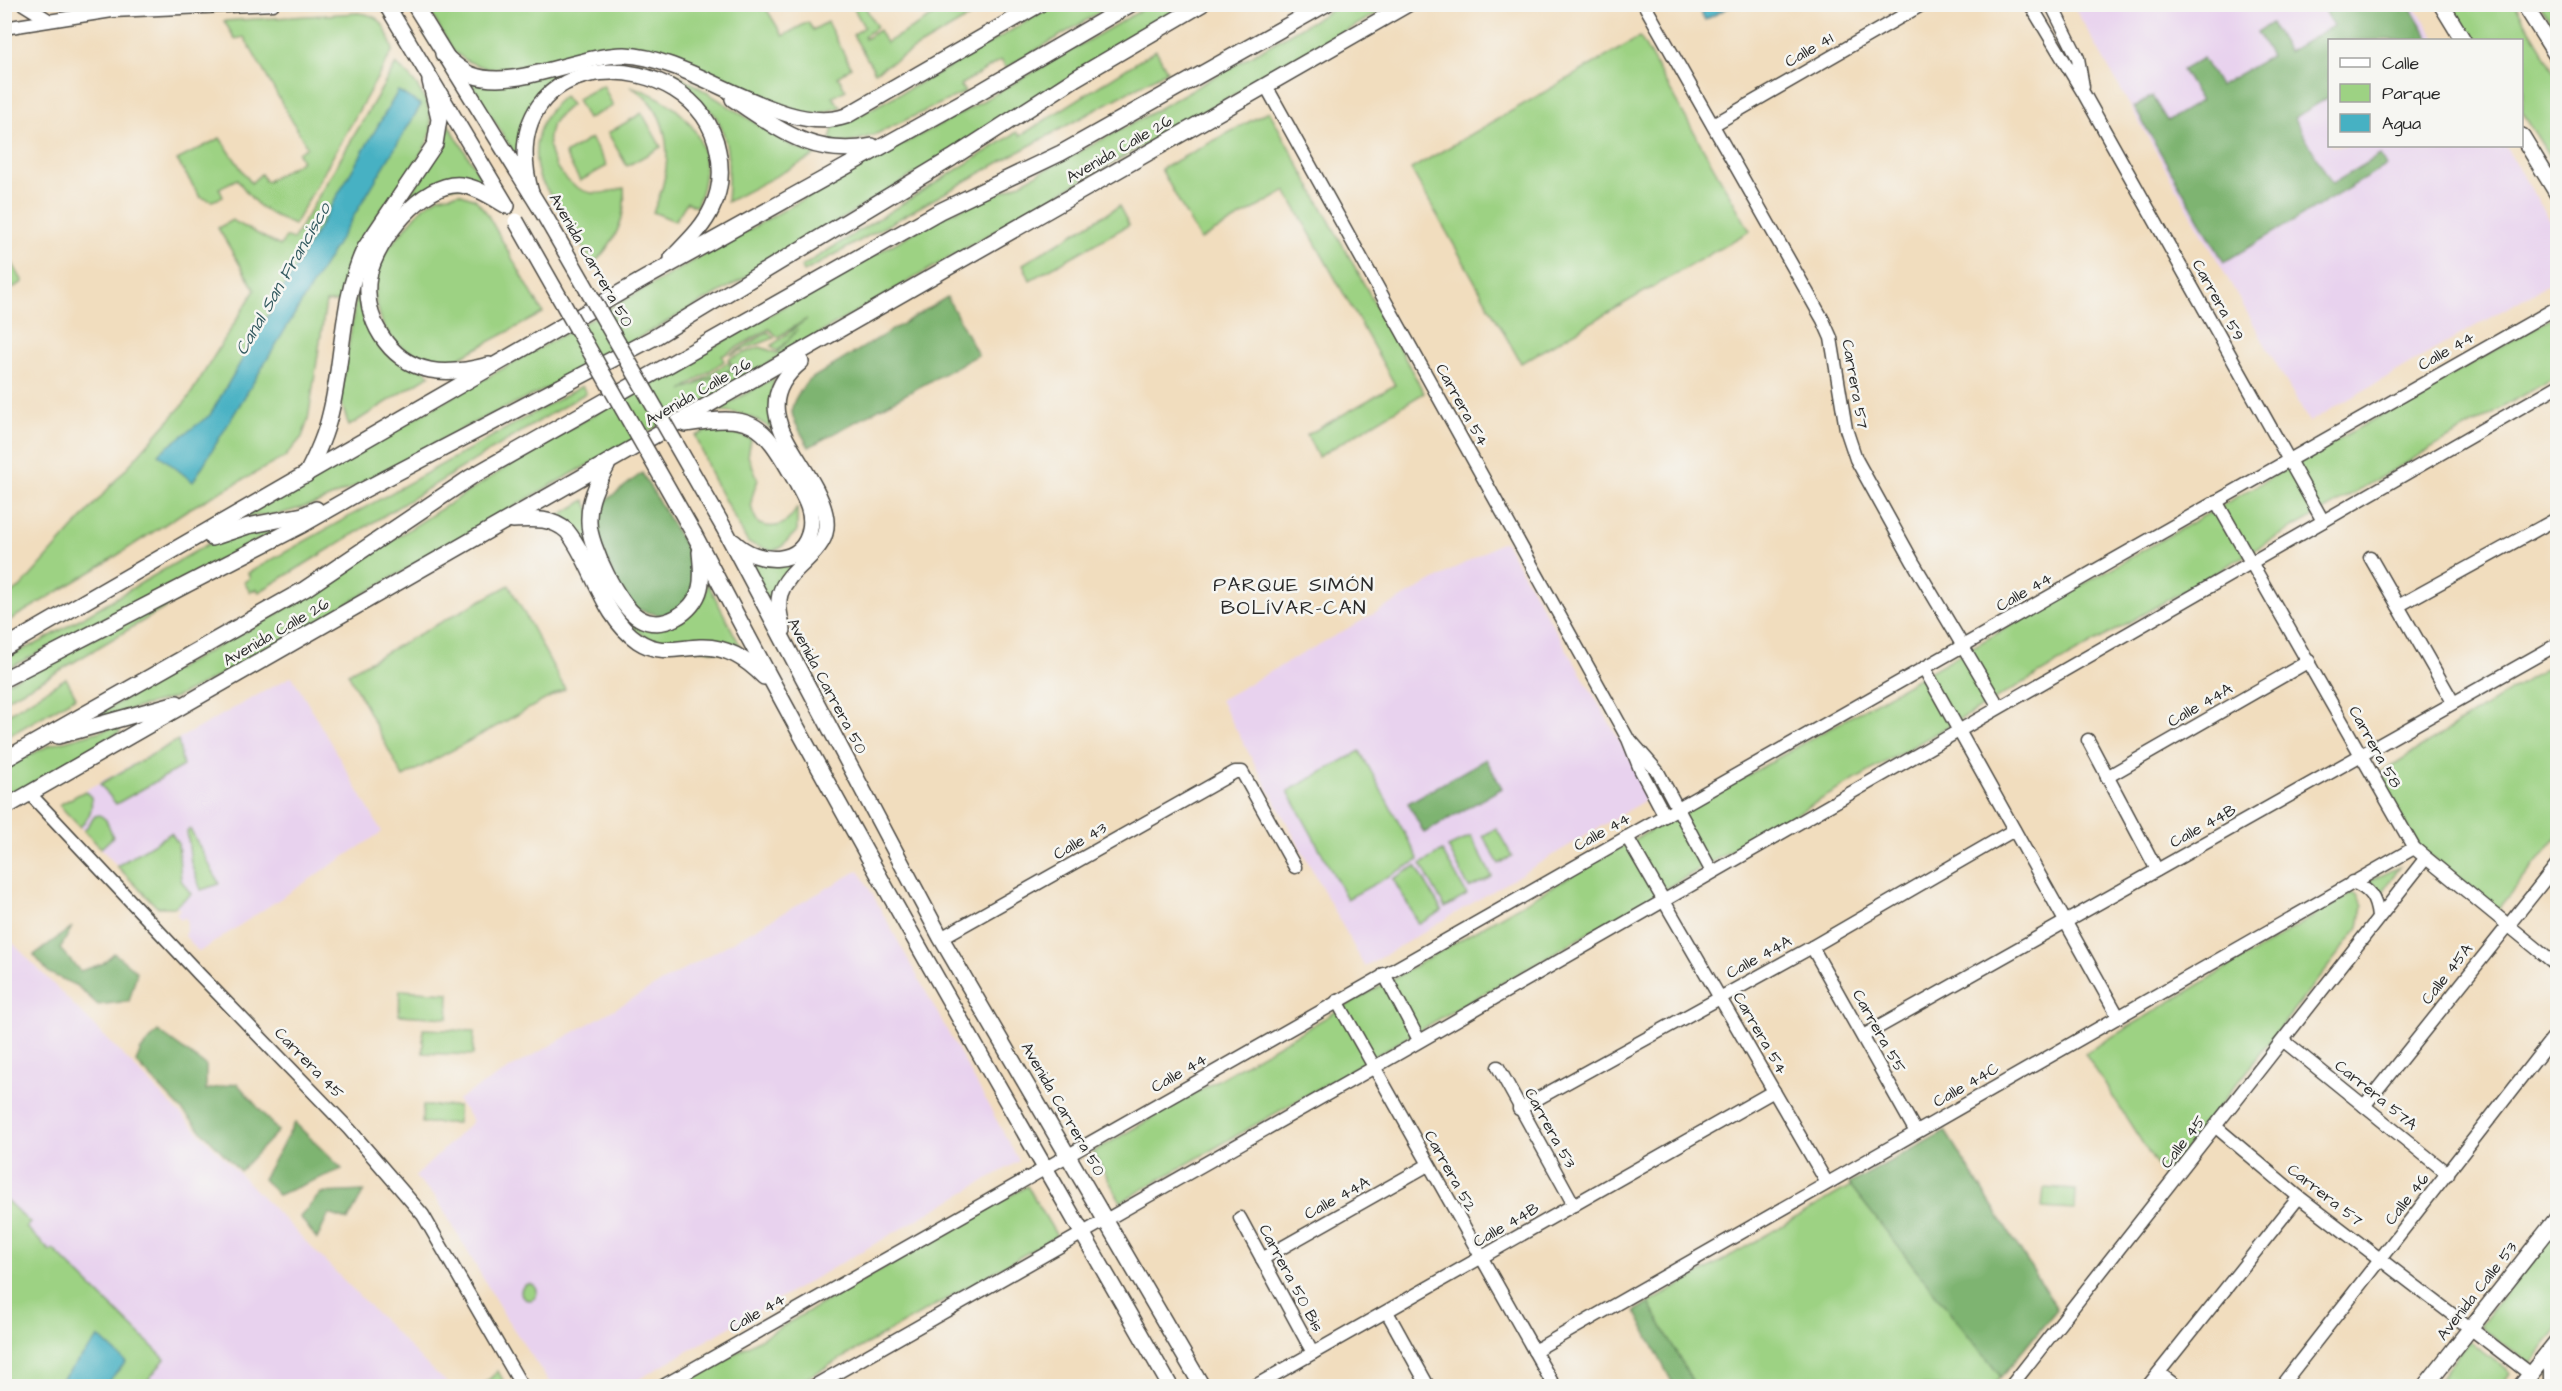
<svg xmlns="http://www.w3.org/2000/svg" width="2562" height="1391" viewBox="0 0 2562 1391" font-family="'Architects Daughter',sans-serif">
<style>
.built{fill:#e8d2ee}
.green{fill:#9dd283;stroke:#647e57;stroke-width:1.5;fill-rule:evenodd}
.forest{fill:#7eb471;stroke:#54704e;stroke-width:1.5}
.water{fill:#46b1c3;stroke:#386e77;stroke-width:1.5}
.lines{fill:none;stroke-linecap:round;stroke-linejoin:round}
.minor-casing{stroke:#494641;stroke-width:15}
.major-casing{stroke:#494641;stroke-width:18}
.minor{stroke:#fff;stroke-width:12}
.major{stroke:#fff;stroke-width:15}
.major-bridge-casing{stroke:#494641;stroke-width:18;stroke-linecap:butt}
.major-bridge{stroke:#fff;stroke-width:15}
.labels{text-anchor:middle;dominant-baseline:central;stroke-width:5;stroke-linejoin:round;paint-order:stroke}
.street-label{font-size:16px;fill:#2b2b2b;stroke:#f6f6f2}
.water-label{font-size:18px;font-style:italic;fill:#345a60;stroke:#f6f6f2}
.quarter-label{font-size:20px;letter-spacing:1.5px;fill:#2b2b2b;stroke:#f6f6f2}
</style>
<rect width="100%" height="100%" fill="#f6f6f2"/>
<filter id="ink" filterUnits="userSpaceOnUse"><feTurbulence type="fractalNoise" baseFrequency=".0167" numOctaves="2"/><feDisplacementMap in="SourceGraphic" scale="12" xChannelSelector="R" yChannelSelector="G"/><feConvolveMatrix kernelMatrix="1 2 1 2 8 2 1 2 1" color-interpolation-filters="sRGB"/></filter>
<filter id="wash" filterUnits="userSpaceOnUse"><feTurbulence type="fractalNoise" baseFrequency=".008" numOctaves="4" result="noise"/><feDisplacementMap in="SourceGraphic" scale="24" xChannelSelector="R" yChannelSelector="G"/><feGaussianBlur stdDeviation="1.35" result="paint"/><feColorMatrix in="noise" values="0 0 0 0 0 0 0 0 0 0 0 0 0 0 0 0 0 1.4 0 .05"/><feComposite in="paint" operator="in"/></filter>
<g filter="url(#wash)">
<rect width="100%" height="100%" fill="#f1ddbe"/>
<g class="built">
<path d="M2073 5H2414L2437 40H2330V146H2505L2557 232V279L2309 422Z"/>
<path d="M1504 541 1652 796 1365 967 1220 700Z"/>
<path d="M292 676 382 832 199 952 185 936 187 921 185 917 181 920 176 913 180 910 178 907H157L59 805Z"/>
<path d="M859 870 1019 1161 627 1386H552L506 1318 436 1197 415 1177 473 1121 457 1100 509 1069Z"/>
<path d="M4 934 430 1368 451 1386H5Z"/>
</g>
<g class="green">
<path d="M502 4 764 5 783 36 808 22 813 30 827 22 851 67 838 77 846 90 832 97 841 107 819 114H805L647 49 598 50 518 67 488 69 467 61 453 51 426 5H459L482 10Z"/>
<path d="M852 5H864L877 27 864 36 865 39 879 30 886 43 942 11 939 5H973L978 12 875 72 853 35 864 27Z"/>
<path d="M1054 5H1112L1006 68 1001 60 960 85 965 92 874 135 849 143 830 142 833 126 850 120 946 69Z"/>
<path d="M1150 5H1188L759 270 555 385 471 424 354 487 315 504 280 514 238 518 876 158 960 114Z"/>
<path d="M1340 5H1392L1086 178 702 402 548 487 254 658 177 697 87 721 176 669 272 617 546 442 941 217 1011 188 1137 121ZM807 319 771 346 778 351 798 329 777 353 760 347 728 359 735 369 682 390 724 361 722 356 769 329 778 337Z"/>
<path d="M2449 5H2515L2557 75V169L2522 112V40H2471Z"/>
<path d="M2540 5H2557V32Z"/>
<path d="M358 13C384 15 385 28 393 50L294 225C262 210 258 209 237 179L219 188 223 197 212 201 200 197 177 160 220 138 251 183 261 174 266 182 302 161 298 153 307 147 244 37 235 39 224 21Z"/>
<path d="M1640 37 1750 231 1521 363 1411 169Z"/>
<path d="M1156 50 1167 71 1009 157 804 272 801 267 1017 132 1020 136Z"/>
<path d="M638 62 676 73 794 147 816 155 727 202C729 174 731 142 716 117 712 111 705 106 700 101 686 90 671 76 654 71 618 59 554 68 532 102 521 119 519 138 517 158L470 82Z"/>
<path d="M396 64C416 80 432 103 431 130 430 151 375 215 362 238 351 258 345 280 341 302H326L308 420 302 437 285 457 187 510 96 569 5 623V597L20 588 187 400 255 290 218 228 232 220 280 246 286 237 293 240Z"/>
<path d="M603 85 613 106 587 119 577 99Z"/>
<path d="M630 86C688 104 722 146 696 207L687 202 675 221 653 212C673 169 676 113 630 86Z"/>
<path d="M564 96 571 105C564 111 556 117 552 125 539 152 565 189 592 193 602 195 614 190 624 188 627 218 615 243 593 264L539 177C530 146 539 116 564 96Z"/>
<path d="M1269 111 1424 393 1318 457 1307 435 1395 385 1286 191 1200 240 1161 169Z"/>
<path d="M642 113 661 147 627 166 608 133Z"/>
<path d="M449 125 487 187H428L366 272 373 329 430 375 349 426 340 399 360 273 378 239 432 163Z"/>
<path d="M591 138 607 166 580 181 565 154Z"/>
<path d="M459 193 475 199 486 212 543 313 455 360 434 359 413 354 395 343 382 323 375 298 377 275 385 252 424 206 439 197Z"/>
<path d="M1119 206 1129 225 1030 280 1023 264Z"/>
<path d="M5 250 23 282 5 293H4Z"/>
<path d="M2557 315V376L1121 1202 1093 1152 1600 859Z"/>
<path d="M768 332 774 338 730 355Z"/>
<path d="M728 362 732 369 694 385Z"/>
<path d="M775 377C769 398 770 412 777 433 758 418 739 410 715 411Z"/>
<path d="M582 386 586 393C476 458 368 526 259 592L257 589 250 592 244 582 250 578 248 573Z"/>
<path d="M709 430 730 431 751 439 748 456 758 480C751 498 747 506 759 524 777 531 790 523 797 507V531L780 548 772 551 748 543 712 477 696 436Z"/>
<path d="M585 500 644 625 697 608 705 596 707 582 745 655 659 644 628 627 557 517Z"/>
<path d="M289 524 5 670 4 658 42 641 213 541Z"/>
<path d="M800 556 774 592 770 605 744 558Z"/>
<path d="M509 585 565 689 403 777 348 673Z"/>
<path d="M183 591 185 596 52 675 5 700V684Z"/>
<path d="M2557 661V837L2498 910 2418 846 2377 775Z"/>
<path d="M66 678 76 697 5 738V716Z"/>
<path d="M115 727H119L120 732 5 799V767L50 745Z"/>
<path d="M178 740 183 766 116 804 100 784Z"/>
<path d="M1360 751 1419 860 1347 899 1288 791Z"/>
<path d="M85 791 91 797C93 810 89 818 80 827L59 805Z"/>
<path d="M100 815 106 820 113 837 101 848 84 831 95 816Z"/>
<path d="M1496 828 1512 856 1499 864 1483 836Z"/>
<path d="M190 829 218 881 219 884 201 890 191 863 187 831Z"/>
<path d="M171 833 178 843 181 880 191 894 174 907H157L117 866Z"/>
<path d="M1471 836 1492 877 1469 888 1448 847Z"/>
<path d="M1442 851 1467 895 1445 908 1421 864Z"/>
<path d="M1416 866 1442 911 1419 924 1393 879Z"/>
<path d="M2400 867 2380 896 2375 887 2368 881Z"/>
<path d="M2351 894 2357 895 2363 906 2359 927 2164 1177 2085 1053Z"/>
<path d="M400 990 449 993 448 1018 399 1015Z"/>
<path d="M423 1029 474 1031 473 1055 423 1053Z"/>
<path d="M423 1106H458V1123H422Z"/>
<path d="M1945 1131 2057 1309 1993 1386H1695L1649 1303Z"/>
<path d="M1027 1186 1057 1236 793 1386H678Z"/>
<path d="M2044 1188 2076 1190 2075 1210 2042 1208Z"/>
<path d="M4 1198 30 1223 26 1227 50 1251 53 1249 165 1359 143 1386H5Z"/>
<path d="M2557 1228V1330L2531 1364 2480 1326Z"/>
<circle cx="529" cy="1292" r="8"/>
<path d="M2469 1341 2511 1373 2502 1386H2434Z"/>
<path d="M498 1371 506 1386H482Z"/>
</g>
<g class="forest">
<path d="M2321 5H2409L2430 40H2330L2329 97 2294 118 2332 184 2380 155 2386 166 2224 262 2134 107 2152 96 2167 121 2201 101 2182 70 2203 58 2219 86 2271 56 2257 32 2271 23 2288 52 2333 26Z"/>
<path d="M947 297 978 355 809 447C791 414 782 411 809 380Z"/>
<path d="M642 473 694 561 695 584 689 601 668 614 658 615 636 609 615 580 594 526 598 507Z"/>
<path d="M1486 759 1502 788 1424 833 1408 803Z"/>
<path d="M72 927 60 949 80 971 102 964 114 953 137 972 129 1001 98 1005 77 986 49 973 34 955Z"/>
<path d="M158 1031 206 1066V1090L237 1083 278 1131 240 1171 136 1062 141 1050Z"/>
<path d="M295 1123 342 1169 278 1195 263 1179Z"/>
<path d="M1945 1131 2057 1309 2001 1377 1849 1184Z"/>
<path d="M364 1191 348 1220 329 1214 317 1239 300 1217 321 1193Z"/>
<path d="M1649 1303 1695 1386H1674L1635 1311Z"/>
</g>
<g class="water">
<path d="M1696 5H1733L1705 20Z"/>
<path d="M398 91 421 105 193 482 158 454 210 415Z"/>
<path d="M99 1337 126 1362 104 1386H56Z"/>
</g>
</g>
<g filter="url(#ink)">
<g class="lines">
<g class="minor-casing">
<g id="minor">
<path d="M23 4 47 19"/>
<path d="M1644 4 1823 320 1831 338 1846 429 1856 459 1913 562 1999 707"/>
<path d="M2030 4 2084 94 2323 521"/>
<path d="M2051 4 2078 58 2083 87"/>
<path d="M4 28 112 11 273 4"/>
<path d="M1266 86 1628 739 1640 769 1665 816"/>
<path d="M1713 125 1923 4"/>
<path d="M2216 501 2414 848 2558 966"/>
<path d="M2370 557 2453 702"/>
<path d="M2398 606 2558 518"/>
<path d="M1924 668 2118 1016"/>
<path d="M2088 740 2157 870"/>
<path d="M1631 741 1658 772 1712 872"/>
<path d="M2107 777 2309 661"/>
<path d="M30 794 199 974 349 1129 423 1215 522 1386"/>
<path d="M1627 837 1827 1183"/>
<path d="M2352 882C2370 889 2376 898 2378 917"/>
<path d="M941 938 1235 772H1242L1295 867"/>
<path d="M1812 947 1916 1132"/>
<path d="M1384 974 1419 1040"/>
<path d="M1337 1001 1554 1386"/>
<path d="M1863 1036 2558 644"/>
<path d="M2284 1041 2448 1174"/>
<path d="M1498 1067 1574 1205"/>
<path d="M2364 1106 2558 863"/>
<path d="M1519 1109 1812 947 2014 830"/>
<path d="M2216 1127 2299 1197 2530 1374"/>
<path d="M1240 1218 1313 1353"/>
<path d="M1262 1259 1428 1165"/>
<path d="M1387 1312 1428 1386"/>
<path d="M2550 1349V1379L2553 1386"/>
<path d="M1534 1351 2414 848"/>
<path d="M2159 1373 2176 1386"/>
<path d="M663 1386 2558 307"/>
<path d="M814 1386 1373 1068 2558 386"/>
<path d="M1255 1386 1774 1091"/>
<path d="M2011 1386 2425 859"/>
<path d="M2148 1386 2299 1197"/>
<path d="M2281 1386 2558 1031"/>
</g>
</g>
<g class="major-casing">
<g id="major">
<path d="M386 4 505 203"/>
<path d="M414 4 542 211"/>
<path d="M2441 4 2463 40"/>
<path d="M2524 4 2558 58"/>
<path d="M443 54C452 62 461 71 472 75 515 91 581 54 625 55 693 57 784 138 846 116L1040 4"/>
<path d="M733 99C779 129 813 158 872 146"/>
<path d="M2522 136 2558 195"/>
<path d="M531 193C488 38 698 41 718 151 722 170 721 190 712 208 703 228 687 242 672 258"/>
<path d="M489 365C470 370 450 374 430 370 388 362 362 317 369 276 376 241 423 181 461 185 477 187 493 198 507 206"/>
<path d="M685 424C752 414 761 420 794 478 802 494 814 510 810 529 804 567 757 565 734 542"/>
<path d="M607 466C597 484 588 501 589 522 589 545 619 607 639 618 662 632 694 613 700 588 703 576 701 564 700 552"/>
<path d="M306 475C316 456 325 437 330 415 344 361 340 300 365 248L435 144 439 119 430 81"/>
<path d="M513 520C533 519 551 517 567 531 594 565 601 616 638 641 659 655 677 648 700 647 727 646 746 659 764 677"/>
<path d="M724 528 941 938 1202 1386"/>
<path d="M694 534C844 823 1009 1104 1170 1386"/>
<path d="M212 538 248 526 303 515 316 509"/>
<path d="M783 630C780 618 777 606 780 594 790 562 834 553 825 514 813 460 738 413 801 362"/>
<path d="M4 648 644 279 978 93 1131 4"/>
<path d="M4 679 302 525 358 493 655 337 952 158 1076 78 1202 4"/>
<path d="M58 736 177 703"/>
<path d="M4 760 305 589 471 477 940 211 1061 153 1326 4"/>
<path d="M4 808 1408 4"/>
<path d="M2425 1386 2558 1217"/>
<path d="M2521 1386 2558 1340"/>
</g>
</g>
<use href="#minor" class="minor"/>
<use href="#major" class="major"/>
<g class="major-bridge-casing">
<g id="major-bridge">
<path d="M542 211 724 528"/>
<path d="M516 221 694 534"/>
</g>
</g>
<use href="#major-bridge" class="major-bridge"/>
</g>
</g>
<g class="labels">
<g class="street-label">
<text transform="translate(1809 50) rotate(-30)">Calle 41</text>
<text transform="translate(1119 149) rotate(-30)">Avenida Calle 26</text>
<text transform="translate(591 260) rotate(60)">Avenida Carrera 50</text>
<text transform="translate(2218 300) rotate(61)">Carrera 59</text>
<text transform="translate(2446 351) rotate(-30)">Calle 44</text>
<text transform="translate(1855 384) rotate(80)">Carrera 57</text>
<text transform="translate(698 392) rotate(-30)">Avenida Calle 26</text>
<text transform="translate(1462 405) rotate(61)">Carrera 54</text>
<text transform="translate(2024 592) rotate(-30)">Calle 44</text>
<text transform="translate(276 632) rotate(-30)">Avenida Calle 26</text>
<text transform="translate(827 686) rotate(62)">Avenida Carrera 50</text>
<text transform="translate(2200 705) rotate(-30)">Calle 44A</text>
<text transform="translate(2375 747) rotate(61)">Carrera 58</text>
<text transform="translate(2203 826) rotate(-29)">Calle 44B</text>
<text transform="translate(1602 832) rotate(-29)">Calle 44</text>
<text transform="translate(1080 841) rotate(-30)">Calle 43</text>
<text transform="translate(1759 957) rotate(-29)">Calle 44A</text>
<text transform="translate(2447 974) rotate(-52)">Calle 45A</text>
<text transform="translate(1879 1031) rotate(61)">Carrera 55</text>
<text transform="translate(1760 1033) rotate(60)">Carrera 54</text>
<text transform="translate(309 1063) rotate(46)">Carrera 45</text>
<text transform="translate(1179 1073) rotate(-30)">Calle 44</text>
<text transform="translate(1966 1085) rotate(-30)">Calle 44C</text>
<text transform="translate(2376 1095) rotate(39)">Carrera 57A</text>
<text transform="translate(1063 1109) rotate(60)">Avenida Carrera 50</text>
<text transform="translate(1550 1128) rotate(61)">Carrera 53</text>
<text transform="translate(2183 1142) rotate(-52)">Calle 45</text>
<text transform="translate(1450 1171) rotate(61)">Carrera 52</text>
<text transform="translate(2325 1195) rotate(38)">Carrera 57</text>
<text transform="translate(1337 1198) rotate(-29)">Calle 44A</text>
<text transform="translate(2407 1199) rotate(-52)">Calle 46</text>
<text transform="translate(1506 1225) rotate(-30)">Calle 44B</text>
<text transform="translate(1291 1278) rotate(62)">Carrera 50 Bis</text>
<text transform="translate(2477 1291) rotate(-52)">Avenida Calle 53</text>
<text transform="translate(757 1313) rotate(-30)">Calle 44</text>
</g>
<g class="water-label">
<text transform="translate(283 279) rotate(-60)">Canal San Francisco</text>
</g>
<g class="quarter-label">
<text x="1294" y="585">PARQUE SIMÓN<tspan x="1294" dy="23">BOLÍVAR-CAN</tspan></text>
</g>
</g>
<rect width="2562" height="1391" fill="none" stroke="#f6f6f2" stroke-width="24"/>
<rect x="2328" y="39" width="195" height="108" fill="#f6f6f2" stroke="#a5a5a2" stroke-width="1.5"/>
<rect x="2340" y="58" width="30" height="9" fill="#ffffff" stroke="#a5a5a2" stroke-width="1.5"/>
<text x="2382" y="69" font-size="18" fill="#2b2b2b">Calle</text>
<rect x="2340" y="84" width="30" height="18" fill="#9dd283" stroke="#a5a5a2" stroke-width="1.5"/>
<text x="2382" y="99" font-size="18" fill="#2b2b2b">Parque</text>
<rect x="2340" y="114" width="30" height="18" fill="#46b1c3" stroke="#a5a5a2" stroke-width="1.5"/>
<text x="2382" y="129" font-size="18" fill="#2b2b2b">Agua</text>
</svg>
